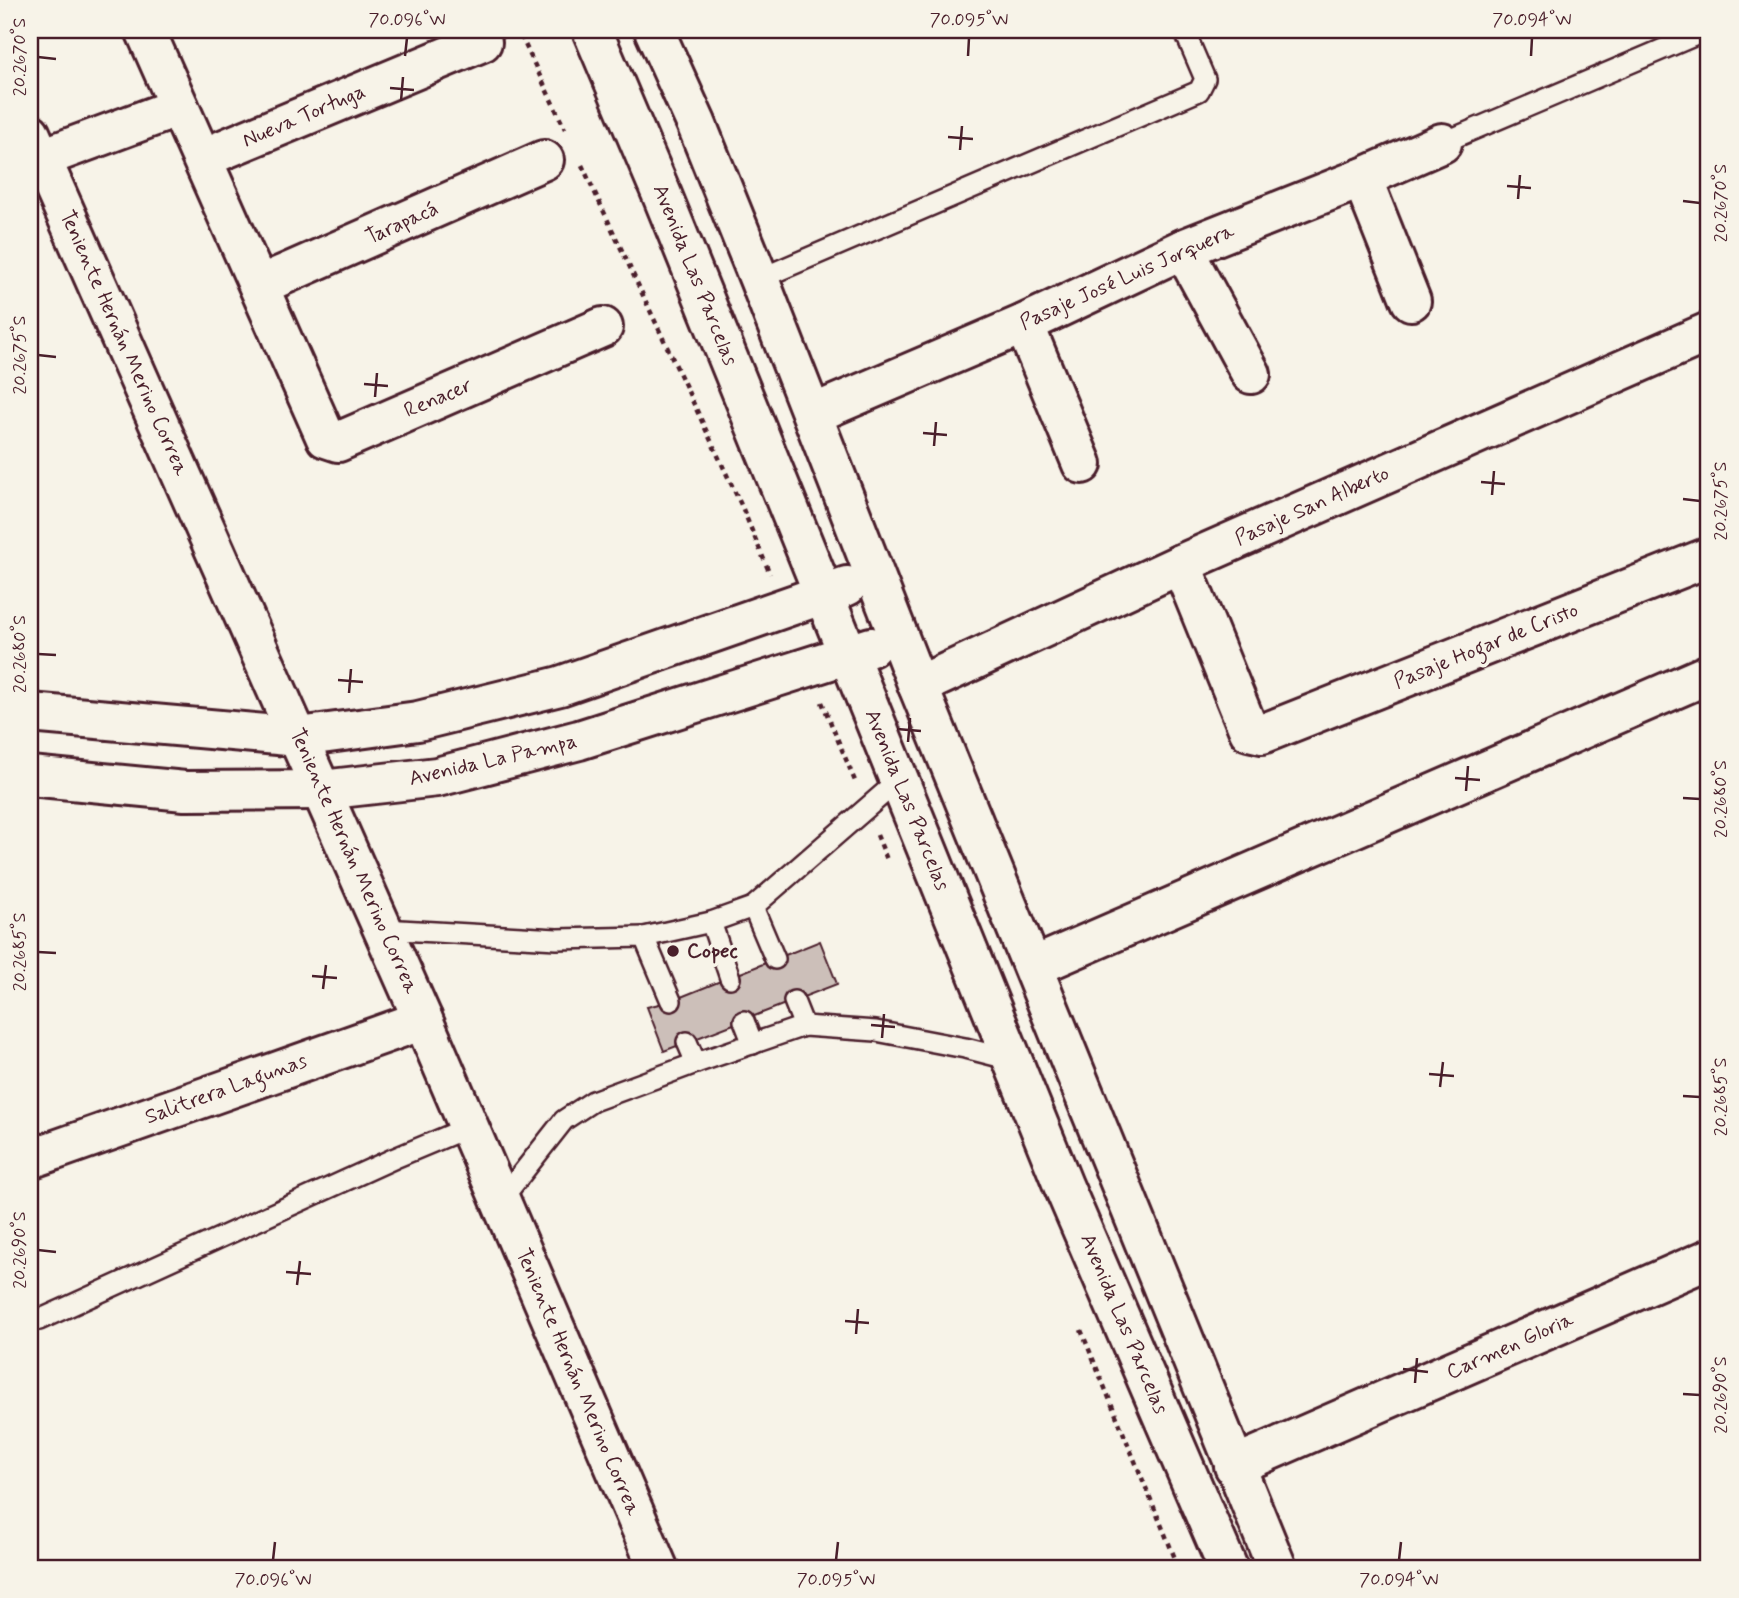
<svg xmlns="http://www.w3.org/2000/svg" width="1739" height="1598" viewBox="0 0 1739 1598" font-family="Mynerve,sans-serif">
<style>
.building{fill:#ccbfb9;stroke:#4a1f2b;stroke-width:2}
.lines{fill:none;stroke-linecap:round;stroke-linejoin:round}
.lane-casing{stroke:#4a1f2b;stroke-width:24}
.street-casing{stroke:#4a1f2b;stroke-width:44}
.secondary-casing{stroke:#4a1f2b;stroke-width:44}
.path{stroke:#4a1f2b;stroke-width:4.5;stroke-dasharray:5 5;stroke-linecap:butt}
.lane{stroke:#f7f3e8;stroke-width:19}
.street{stroke:#f7f3e8;stroke-width:38}
.secondary{stroke:#f7f3e8;stroke-width:38}
.ticks{fill:none;stroke:#4a1f2b;stroke-width:2.5}
.poi-dot{fill:#4a1f2b;stroke:#f7f3e8;stroke-width:2.5}
.labels{text-anchor:middle;dominant-baseline:central;stroke-width:7;stroke-linejoin:round;paint-order:stroke}
.street-label{font-size:21px;fill:#4a1f2b;stroke:#f7f3e8}
.poi-label{font-size:21px;font-weight:bold;fill:#4a1f2b;stroke:#f7f3e8;text-anchor:start}
.neatline{fill:none;stroke:#4a1f2b;stroke-width:2.5}
.ticks-label{font-size:18px;text-anchor:middle;fill:#4a1f2b}
</style>
<rect width="100%" height="100%" fill="#f7f3e8"/>
<filter id="ink" filterUnits="userSpaceOnUse"><feTurbulence type="fractalNoise" baseFrequency=".0143" numOctaves="2"/><feDisplacementMap in="SourceGraphic" scale="14" xChannelSelector="R" yChannelSelector="G"/><feConvolveMatrix kernelMatrix="1 2 1 2 8 2 1 2 1" color-interpolation-filters="sRGB"/></filter>
<g filter="url(#ink)">
<path class="building" d="M820 941 837 984 664 1051 647 1007 671 1001Z"/>
<g class="lines">
<g class="lane-casing">
<g id="lane">
<path d="M1442 143 1708 30"/>
<path d="M759 279 1199 91 1205 79 1184 30"/>
<path d="M711 922 730 978"/>
<path d="M383 929 557 939 644 937 671 1001"/>
<path d="M644 937 711 922 753 907"/>
<path d="M775 959 753 907 899 780"/>
<path d="M794 1001 804 1026"/>
<path d="M744 1021 753 1044"/>
<path d="M687 1042 696 1063 804 1026 876 1031 965 1048 1012 1060"/>
<path d="M501 1200 564 1120 593 1101 696 1063"/>
<path d="M39 1320 395 1158 469 1127"/>
</g>
</g>
<g class="street-casing">
<g id="street">
<path d="M145 30 326 438 338 442 603 327"/>
<path d="M42 158 179 107"/>
<path d="M203 158 482 42"/>
<path d="M1362 178 1411 301"/>
<path d="M1183 249 1251 374"/>
<path d="M260 285 544 160"/>
<path d="M1024 324 1082 464"/>
<path d="M813 414 1024 324 1183 249 1362 178 1442 143"/>
<path d="M1181 564 1249 731 1262 734 1709 557"/>
<path d="M918 686 1181 564 1709 332"/>
<path d="M1033 967 1709 674"/>
<path d="M30 1159 423 1020"/>
<path d="M1234 1466 1709 1259"/>
</g>
</g>
<g class="secondary-casing">
<g id="secondary">
<path d="M592 30 662 195 1063 1185 1228 1568"/>
<path d="M654 30 696 123 759 279 918 686 1277 1568"/>
<path d="M30 133 423 1020 658 1568"/>
<path d="M30 713 299 737 418 721 560 686 847 586"/>
<path d="M30 776 185 791 322 790 437 777 579 740 871 647"/>
</g>
</g>
<g class="path">
<path d="M521 36 565 129"/>
<path d="M582 165 742 507 770 574"/>
<path d="M822 702 855 781"/>
<path d="M877 835 888 862"/>
<path d="M1081 1330 1179 1568"/>
</g>
<use href="#lane" class="lane"/>
<use href="#street" class="street"/>
<use href="#secondary" class="secondary"/>
</g>
</g>
<path class="ticks" d="M405 56 407 38M968 56 969 38M1531 56 1532 38M38 57 56 59M390 88 414 90M401 101 403 77M948 137 973 139M960 150 962 126M1507 186 1531 188M1518 199 1520 175M1683 201 1700 203M38 355 56 357M364 384 388 386M375 397 377 373M923 433 947 435M934 446 936 422M1481 482 1505 484M1492 495 1494 471M1683 499 1700 501M38 654 56 655M338 680 363 682M349 693 351 669M897 729 921 731M908 742 910 718M1455 778 1480 780M1466 791 1468 766M1683 798 1700 799M38 952 56 953M312 976 337 978M323 989 326 965M871 1025 895 1027M882 1038 884 1014M1429 1074 1454 1076M1440 1087 1443 1062M1683 1096 1700 1097M38 1250 56 1252M286 1272 311 1274M297 1285 300 1261M845 1321 869 1323M856 1334 858 1309M1403 1369 1428 1372M1415 1383 1417 1358M1683 1394 1700 1395M273 1560 275 1542M836 1560 838 1542M1399 1560 1401 1542"/>
<circle class="poi-dot" cx="673" cy="951" r="7"/>
<g class="labels">
<g class="street-label">
<text transform="translate(304 116) rotate(-23)">Nueva Tortuga</text>
<text transform="translate(402 223) rotate(-24)">Tarapacá</text>
<text transform="translate(695 275) rotate(68)">Avenida Las Parcelas</text>
<text transform="translate(1127 277) rotate(-24)">Pasaje José Luis Jorquera</text>
<text transform="translate(124 343) rotate(66)">Teniente Hernán Merino Correa</text>
<text transform="translate(438 398) rotate(-23)">Renacer</text>
<text transform="translate(1312 506) rotate(-24)">Pasaje San Alberto</text>
<text transform="translate(1486 646) rotate(-22)">Pasaje Hogar de Cristo</text>
<text transform="translate(493 760) rotate(-13)">Avenida La Pampa</text>
<text transform="translate(907 800) rotate(68)">Avenida Las Parcelas</text>
<text transform="translate(354 861) rotate(66)">Teniente Hernán Merino Correa</text>
<text transform="translate(226 1089) rotate(-20)">Salitrera Lagunas</text>
<text transform="translate(1124 1324) rotate(67)">Avenida Las Parcelas</text>
<text transform="translate(1510 1346) rotate(-24)">Carmen Gloria</text>
<text transform="translate(578 1382) rotate(67)">Teniente Hernán Merino Correa</text>
</g>
<g class="poi-label">
<text x="687" y="951">Copec</text>
</g>
</g>
<rect width="1739" height="1598" fill="none" stroke="#f7f3e8" stroke-width="77"/>
<rect x="38" y="38" width="1662" height="1522" class="neatline"/>
<g class="ticks-label">
<text x="407" y="25">70.096°W</text>
<text x="969" y="25">70.095°W</text>
<text x="1532" y="25">70.094°W</text>
<text transform="translate(19 57) rotate(-90)" y="6">20.2670°S</text>
<text transform="translate(1720 203) rotate(-90)" y="6">20.2670°S</text>
<text transform="translate(19 355) rotate(-90)" y="6">20.2675°S</text>
<text transform="translate(1720 501) rotate(-90)" y="6">20.2675°S</text>
<text transform="translate(19 654) rotate(-90)" y="6">20.2680°S</text>
<text transform="translate(1720 799) rotate(-90)" y="6">20.2680°S</text>
<text transform="translate(19 952) rotate(-90)" y="6">20.2685°S</text>
<text transform="translate(1720 1097) rotate(-90)" y="6">20.2685°S</text>
<text transform="translate(19 1250) rotate(-90)" y="6">20.2690°S</text>
<text transform="translate(1720 1395) rotate(-90)" y="6">20.2690°S</text>
<text x="273" y="1585">70.096°W</text>
<text x="836" y="1585">70.095°W</text>
<text x="1399" y="1585">70.094°W</text>
</g>
</svg>
